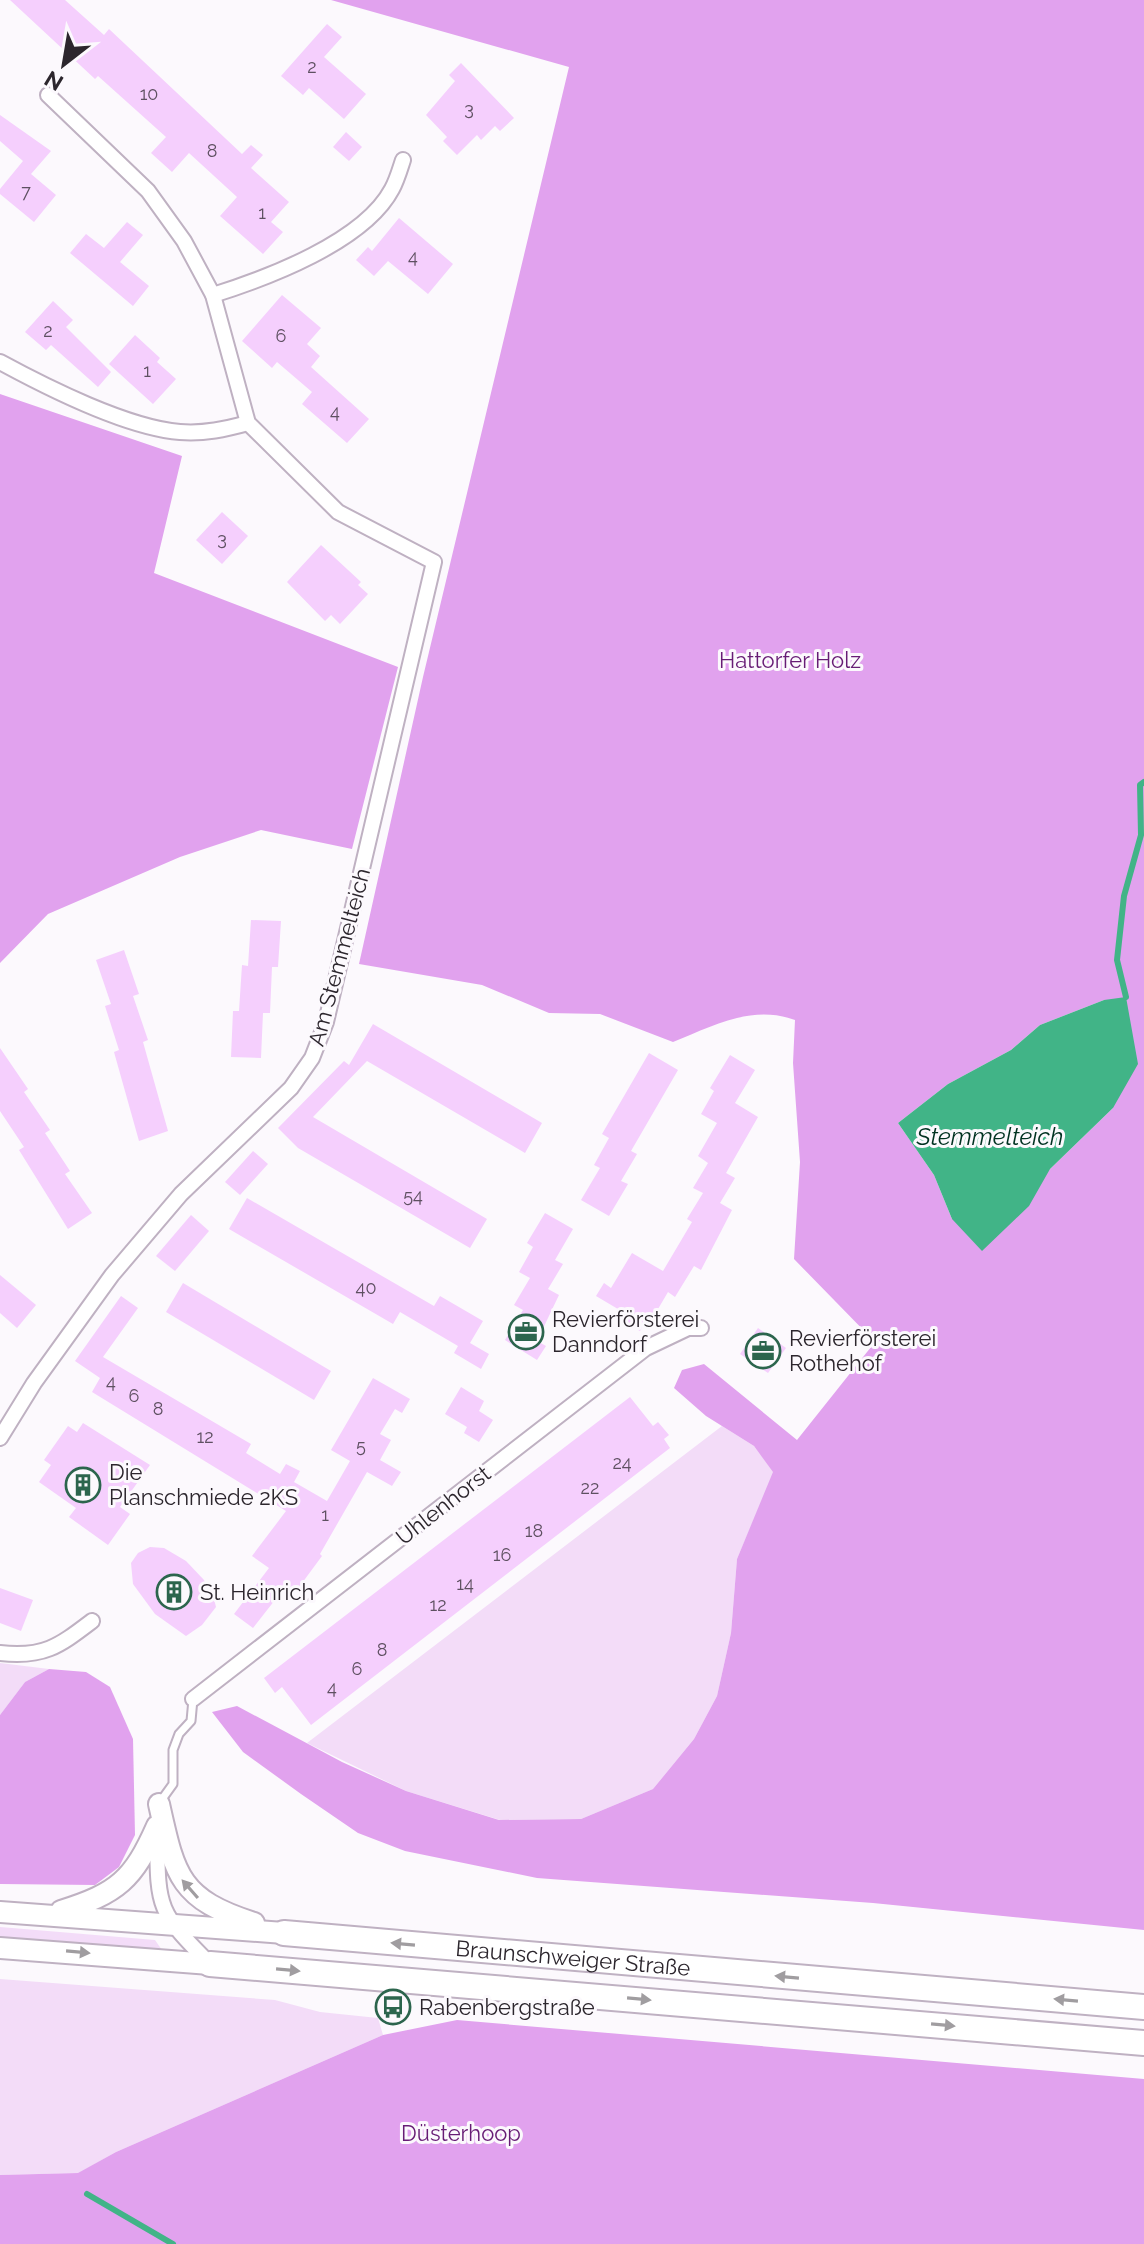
<svg xmlns="http://www.w3.org/2000/svg" width="1144" height="2244" viewBox="0 0 1144 2244" font-family="Raleway,sans-serif">
<style>
.green{fill:#f3dcf8}
.forest{fill:#e1a2ee;fill-rule:evenodd}
.water{fill:#41b487}
.lines{fill:none;stroke-linecap:round;stroke-linejoin:round}
.stream{stroke:#41b487;stroke-width:6}
.building{fill:#f5cffd}
.service-casing{stroke:#bfb1c2;stroke-width:11}
.minor-casing{stroke:#bfb1c2;stroke-width:18}
.secondary-casing{stroke:#bfb1c2;stroke-width:24}
.trunk-casing{stroke:#bfb1c2;stroke-width:28}
.service{stroke:#fff;stroke-width:7}
.minor{stroke:#fff;stroke-width:14}
.secondary{stroke:#fff;stroke-width:20}
.trunk{stroke:#fff;stroke-width:24}
.oneway{fill:#a09da0}
.labels{text-anchor:middle;dominant-baseline:central;stroke-width:6;stroke-linejoin:round;paint-order:stroke}
.number-label{font-size:18px;fill:#5e5061}
.park-label{font-size:22px;fill:#671c75;stroke:#fcf9fd}
.street-label{font-size:22px;fill:#2c262d;stroke:#fcf9fd}
.poi-label{font-size:22px;fill:#2c262d;stroke:#fcf9fd;text-anchor:start}
.water-label{font-size:24px;font-style:italic;fill:#003221;stroke:#fcf9fd}
</style>
<rect width="100%" height="100%" fill="#fcf9fd"/>
<g class="green">
<path d="M722 1426 754 1446 774 1472 737 1559 731 1633 717 1696 694 1739 653 1789 581 1819 500 1820 406 1791 307 1743Z"/>
<path d="M0 1663 49 1669 25 1682 0 1715Z"/>
<path d="M0 1927 155 1940 164 1953 0 1939Z"/>
<path d="M0 1979 275 2000 320 2012 378 2018 383 2035 116 2152 79 2173 0 2175Z"/>
</g>
<g class="forest">
<path d="M331 0H1144V1930L873 1903 537 1878 405 1851 358 1833 301 1794 243 1752 212 1712 237 1706 342 1762 406 1791 499 1820 581 1819 653 1789 694 1739 717 1696 731 1633 737 1559 773 1472 754 1446 706 1416 674 1388 682 1370 704 1364 797 1440 875 1342 794 1259 800 1162 793 1063 795 1020C752 1004 713 1026 673 1042L600 1014 549 1013 482 985 359 964 423 677 569 67ZM1104 1000 1113 1108 1050 1169 952 1219 934 1175 898 1123 948 1084 1011 1050 1040 1025Z"/>
<path d="M0 394 182 456 154 573 398 667 352 849 261 830 180 857 48 914 0 963Z"/>
<path d="M49 1669 86 1672 110 1687 133 1739 135 1835 119 1867 95 1885 0 1884V1715L25 1682Z"/>
<path d="M457 2020 1144 2079V2244H0V2175L78 2173 116 2152 383 2035Z"/>
</g>
<path class="water" d="M1126 997 1138 1064 1113 1108 1050 1169 1029 1206 982 1251 952 1219 934 1175 898 1123 948 1084 1011 1050 1040 1025 1104 1000Z"/>
<g class="lines">
<g class="stream">
<path d="M1126 997 1117 960 1124 896 1141 835 1140 785 1144 782"/>
<path d="M87 2194 173 2244"/>
</g>
</g>
<g class="building">
<path d="M10 0H65L104 35 109 29 242 154 251 145 263 155 251 168 289 202 271 222 283 232 263 254 220 216 237 197 189 153 172 172 151 153 166 137 98 76 95 79Z"/>
<path d="M327 24 342 37 324 57 366 94 344 119 309 88 303 95 281 76Z"/>
<path d="M461 63 514 118 500 131 495 126 481 140 477 135 457 155 443 141 447 137 426 115 455 81 449 75Z"/>
<path d="M0 115 51 151 31 174 56 195 34 222 0 194V189L23 161 0 141Z"/>
<path d="M346 132 362 147 349 161 333 147Z"/>
<path d="M399 218 453 264 428 294 388 261 374 276 356 260 368 247 372 251Z"/>
<path d="M127 222 143 235 120 262 149 286 133 306 70 253 86 234 104 248Z"/>
<path d="M282 295 321 328 307 344 320 356 311 367 369 419 347 443 302 404 312 392 277 362 272 368 242 341Z"/>
<path d="M53 301 73 320 66 327 111 372 98 387 51 345 46 350 25 332Z"/>
<path d="M135 335 160 358 157 362 176 379 153 404 109 364Z"/>
<path d="M222 512 248 536 222 564 196 540Z"/>
<path d="M321 545 361 582 358 585 368 594 340 624 331 615 325 621 287 582Z"/>
<path d="M251 920 281 921 278 967H272L270 1013H263L261 1058 231 1057 233 1011H239L242 965 248 966Z"/>
<path d="M124 950 139 994 133 996 148 1040 143 1042 168 1131 139 1141 114 1052 119 1050 105 1006 111 1004 96 960Z"/>
<path d="M373 1024 542 1123 525 1153 367 1061 313 1117 487 1219 470 1248 298 1148 278 1128 344 1061 349 1065Z"/>
<path d="M0 1048 28 1089 24 1092 50 1130 45 1133 70 1171 65 1174 92 1213 68 1229 19 1150 24 1147 0 1111Z"/>
<path d="M649 1053 678 1070 631 1151 637 1154 621 1181 628 1184 609 1216 581 1200 600 1168 594 1165 609 1138 602 1134Z"/>
<path d="M730 1055 755 1070 735 1103 758 1117 726 1173 735 1178 720 1203 732 1210 701 1270 694 1266 675 1297 668 1292 648 1326 644 1324 640 1331 624 1322 628 1315 596 1296 604 1283 611 1288 632 1253 663 1271 692 1222 687 1219 703 1193 693 1188 708 1163 698 1156 717 1123 701 1114 714 1091 710 1088Z"/>
<path d="M253 1151 268 1164 240 1195 225 1182Z"/>
<path d="M247 1198 434 1306 440 1296 483 1321 470 1343 489 1354 481 1369 454 1353 458 1346 400 1312 393 1324 229 1229Z"/>
<path d="M545 1213 573 1229 555 1260 563 1264 548 1289 559 1295 537 1341 546 1346 537 1360 505 1340 523 1310 514 1305 530 1278 519 1272 533 1247 527 1243Z"/>
<path d="M191 1215 209 1231 175 1271 156 1256Z"/>
<path d="M0 1275 36 1305 17 1328 0 1313Z"/>
<path d="M183 1283 331 1371 314 1400 166 1312Z"/>
<path d="M121 1296 138 1308 103 1357 251 1444 246 1453 280 1474 286 1464 300 1471 294 1482 327 1501 350 1461 331 1450 373 1378 410 1399 402 1413 395 1409 380 1434 391 1440 380 1460 401 1472 392 1486 367 1472 320 1554 322 1556 291 1598 282 1591 253 1628 234 1614 269 1568 252 1556 286 1511 92 1392 100 1378 75 1361Z"/>
<path d="M758 1328 786 1348 768 1373 740 1354Z"/>
<path d="M461 1387 484 1401 479 1411 493 1420 479 1442 464 1433 467 1427 445 1414Z"/>
<path d="M630 1397 653 1426 658 1422 669 1435 664 1439 670 1448 311 1725 282 1687 275 1693 264 1678Z"/>
<path d="M83 1423 150 1465 120 1507 130 1514 108 1545 69 1517 76 1508 39 1482 51 1465 44 1460 68 1426 77 1432Z"/>
<path d="M150 1547 164 1548 186 1561 204 1580 214 1599 216 1607 202 1625 186 1636 155 1614 133 1584 131 1563 138 1553Z"/>
<path d="M0 1588 33 1600 21 1631 0 1623Z"/>
</g>
<g class="lines">
<g class="service-casing">
<path id="service" d="M160 1802 173 1784V1750L179 1734 191 1721 193 1699"/>
</g>
<g class="minor-casing">
<g id="minor">
<path d="M213 295C267 278 364 242 392 189 397 180 400 169 403 160"/>
<path d="M0 362C46 387 128 428 180 432 204 434 226 429 248 423"/>
<path d="M0 1438 34 1383 112 1275 181 1194 291 1088 312 1058 326 1022 434 562 338 512 248 423 213 295 184 241 148 191 48 95"/>
<path d="M0 1653C44 1658 59 1646 92 1621"/>
<path d="M193 1699 646 1348 688 1328H701"/>
<path d="M157 1832C158 1908 156 1910 210 1964"/>
</g>
</g>
<g class="secondary-casing">
<g id="secondary">
<path d="M159 1804C175 1876 179 1899 254 1923"/>
<path d="M61 1911C118 1893 133 1880 157 1826"/>
<path d="M0 1912 284 1933"/>
<path d="M0 1948 210 1964"/>
</g>
</g>
<g class="trunk-casing">
<g id="trunk">
<path id="s1" d="M284 1933 1144 2007"/>
<path d="M210 1964 1144 2043"/>
</g>
</g>
<use href="#service" class="service"/>
<use href="#minor" class="minor"/>
<use href="#secondary" class="secondary"/>
<use href="#trunk" class="trunk"/>
</g>
<defs><path id="oneway-solid" d="M-6-.8H1V-3.2L6.5 0L1 3.2V.8H-6Z" transform="scale(2)"/></defs>
<g class="oneway">
<use href="#oneway-solid" transform="translate(190 1889) rotate(-131)"/>
<use href="#oneway-solid" transform="translate(403 1944) rotate(-175)"/>
<use href="#oneway-solid" transform="translate(78 1952) rotate(5)"/>
<use href="#oneway-solid" transform="translate(288 1970) rotate(5)"/>
<use href="#oneway-solid" transform="translate(787 1977) rotate(-175)"/>
<use href="#oneway-solid" transform="translate(639 1999) rotate(5)"/>
<use href="#oneway-solid" transform="translate(1066 2000) rotate(-175)"/>
<use href="#oneway-solid" transform="translate(943 2025) rotate(5)"/>
</g>
<defs>
<g id="office-ring" transform="scale(1.8)"><circle r="9.5" fill="#fcf9fd" stroke="#2c654d" stroke-width="1.5"/><path d="M-6-3h4V-5.5h4V-3h4V5H-6ZM-1-4.5V-3h2v-1.5ZM-6 0V1H6V0Z" fill="#2c654d"/></g>
<g id="building-ring" transform="scale(1.8)"><circle r="9.5" fill="#fcf9fd" stroke="#2c654d" stroke-width="1.5"/><path d="M-4-6H4V6H1V3H-1V6H-4ZM-2.5-4.3h1.7v1.8h-1.7ZM.8-4.3h1.7v1.8H.8ZM-2.5-1h1.7V.8h-1.7ZM.8-1h1.7V.8H.8Z" fill="#2c654d"/></g>
<g id="bus-ring" transform="scale(1.8)"><circle r="9.5" fill="#fcf9fd" stroke="#2c654d" stroke-width="1.5"/><path d="M-5-6H5V4H4V6H2V4H-2V6H-4V4H-5ZM-3.5-4V0h7V-4ZM-3.5 1.2v1.5H-2V1.2ZM2 1.2v1.5H3.5V1.2Z" fill="#2c654d"/></g>
</defs>
<g fill-rule="evenodd">
<use href="#office-ring" x="526" y="1332"/>
<use href="#office-ring" x="763" y="1351"/>
<use href="#building-ring" x="83" y="1485"/>
<use href="#building-ring" x="174" y="1592"/>
<use href="#bus-ring" x="393" y="2007"/>
</g>
<g class="labels">
<g class="number-label">
<text x="312" y="66">2</text>
<text x="149" y="93">10</text>
<text x="469" y="108">3</text>
<text x="212" y="150">8</text>
<text x="26" y="191">7</text>
<text x="262" y="212">1</text>
<text x="413" y="256">4</text>
<text x="48" y="330">2</text>
<text x="281" y="335">6</text>
<text x="147" y="370">1</text>
<text x="335" y="411">4</text>
<text x="222" y="538">3</text>
<text x="413" y="1195">54</text>
<text x="366" y="1287">40</text>
<text x="111" y="1381">4</text>
<text x="134" y="1395">6</text>
<text x="158" y="1408">8</text>
<text x="205" y="1436">12</text>
<text x="361" y="1445">5</text>
<text x="622" y="1462">24</text>
<text x="590" y="1487">22</text>
<text x="325" y="1514">1</text>
<text x="534" y="1530">18</text>
<text x="502" y="1554">16</text>
<text x="465" y="1583">14</text>
<text x="438" y="1604">12</text>
<text x="382" y="1649">8</text>
<text x="357" y="1668">6</text>
<text x="332" y="1687">4</text>
</g>
<g class="park-label">
<text x="790" y="660">Hattorfer Holz</text>
<text x="461" y="2133">Düsterhoop</text>
</g>
<g class="street-label">
<text transform="translate(339 957) rotate(-75)">Am Stemmelteich</text>
<text transform="translate(443 1505) rotate(-38)">Uhlenhorst</text>
<text stroke="none"><textPath href="#s1" startOffset="290">Braunschweiger Straße</textPath></text>
</g>
<g class="poi-label">
<text x="552" y="1319">Revierförsterei<tspan x="552" dy="25">Danndorf</tspan></text>
<text x="789" y="1338">Revierförsterei<tspan x="789" dy="25">Rothehof</tspan></text>
<text x="109" y="1472">Die<tspan x="109" dy="25">Planschmiede 2KS</tspan></text>
<text x="200" y="1592">St. Heinrich</text>
<text x="419" y="2007">Rabenbergstraße</text>
</g>
<g class="water-label">
<text x="990" y="1136">Stemmelteich</text>
</g>
</g>
<g transform="translate(64 64) rotate(211)" stroke="#fcf9fd" stroke-width="6" paint-order="stroke">
<path d="M0-6L14 30L0 20L-14 30Z" fill="#2c262d"/>
<text y="-12" font-size="22" font-weight="bold" text-anchor="middle" fill="#2c262d">N</text>
</g>
</svg>
